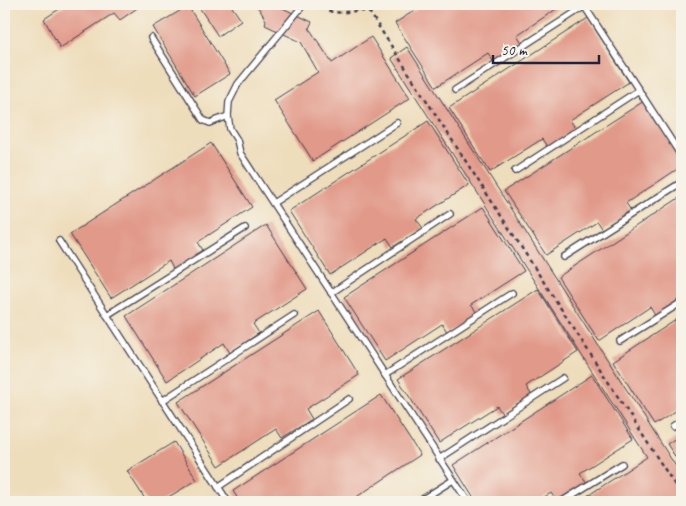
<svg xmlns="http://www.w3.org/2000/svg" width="686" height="506" viewBox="0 0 686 506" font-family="Caveat,sans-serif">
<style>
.building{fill:#e19989}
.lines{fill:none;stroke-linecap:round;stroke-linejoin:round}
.lane-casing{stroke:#413e4e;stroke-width:8}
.path{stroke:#413e4e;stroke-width:2.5;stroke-dasharray:4 4;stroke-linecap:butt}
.lane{stroke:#fff;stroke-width:5.5}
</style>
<rect width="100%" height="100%" fill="#f7f3e8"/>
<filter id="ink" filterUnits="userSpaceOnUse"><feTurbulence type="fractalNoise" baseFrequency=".02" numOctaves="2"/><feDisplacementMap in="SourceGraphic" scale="10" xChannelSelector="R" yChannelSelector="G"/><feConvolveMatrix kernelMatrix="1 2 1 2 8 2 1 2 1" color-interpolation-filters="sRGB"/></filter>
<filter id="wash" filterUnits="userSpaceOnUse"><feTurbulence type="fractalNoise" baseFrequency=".0096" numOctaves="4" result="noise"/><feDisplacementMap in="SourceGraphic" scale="20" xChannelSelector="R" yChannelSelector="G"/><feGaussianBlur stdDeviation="1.12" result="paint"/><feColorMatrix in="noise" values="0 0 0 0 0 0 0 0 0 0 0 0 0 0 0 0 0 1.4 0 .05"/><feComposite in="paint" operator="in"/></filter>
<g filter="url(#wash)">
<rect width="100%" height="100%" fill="#edb"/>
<g id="blocks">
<g class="building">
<path d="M67 4H143L120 20 114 13 60 48 44 19Z"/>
<path d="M147 4H162L156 8Z"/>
<path d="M197 4H230L241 20 218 36Z"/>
<path d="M256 4H274L312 22 309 28 332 63 371 37 410 98 313 161 274 100 318 72 301 42 265 25 266 20Z"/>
<path d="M425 4H564L517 35 523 44 494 63 488 53 436 87 395 23Z"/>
<path d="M188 6 230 74 195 96 153 27Z"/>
<path d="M588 18 629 82 570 120 576 129 548 148 542 139 490 172 449 108Z"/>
<path d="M407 47 682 476V502H578L647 457 391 58Z"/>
<path d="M644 101 682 161V166L626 203 632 212 603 231 597 222 546 255 504 191Z"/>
<path d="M428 121 469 185 416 219 423 228 393 247 387 238 330 275 289 211Z"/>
<path d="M211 143 252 207 198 242 204 252 174 271 169 261 111 298 70 234Z"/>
<path d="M682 196V286L679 289 682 294V300L656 317 650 307 599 341 558 277Z"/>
<path d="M483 207 524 271 471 305 478 314 448 333 442 324 385 361 344 297Z"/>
<path d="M266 225 307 289 253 324 259 333 230 353 224 343 167 381 126 316Z"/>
<path d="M538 289 578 352 526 386 532 396 503 415 497 406 439 443 398 379Z"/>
<path d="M319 311 359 375 306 409 312 419 282 438 276 429 219 466 178 402Z"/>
<path d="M682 316V407L654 425 613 361Z"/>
<path d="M592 375 633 439 580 473 587 483 557 502 551 493 536 502H476L453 465Z"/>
<path d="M381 395 420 455 349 502H240L233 491Z"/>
<path d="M682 434V467L667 444Z"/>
<path d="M174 442 197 480 160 502H147L127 471Z"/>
</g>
</g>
</g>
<g filter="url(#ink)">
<use href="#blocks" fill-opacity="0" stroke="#413e4e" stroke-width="1"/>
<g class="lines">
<g class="lane-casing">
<g id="lane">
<path d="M304 4 238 84 229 102 228 116 230 129 237 140 240 153 468 502"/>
<path d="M583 4 682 157"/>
<path d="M151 38 203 120 210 123 228 116"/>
<path d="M455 90 585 6"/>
<path d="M515 171 639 90"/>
<path d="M273 203 397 123"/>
<path d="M59 241 228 502"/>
<path d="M564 257 682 182"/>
<path d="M331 293 450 214"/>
<path d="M107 315 245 228"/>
<path d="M620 341 682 302"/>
<path d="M385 375 512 293"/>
<path d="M162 401 294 315"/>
<path d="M673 426 682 420"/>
<path d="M439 459 563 378"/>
<path d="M218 487 349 399"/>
<path d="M418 502 453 480"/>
<path d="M561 502 622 464"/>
</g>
</g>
<g class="path">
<path d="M314 4C320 7 327 11 333 12 346 14 358 8 370 13L682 496"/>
<path d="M370 13 371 4"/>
</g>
<use href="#lane" class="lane"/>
</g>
</g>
<rect width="686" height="506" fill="none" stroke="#f7f3e8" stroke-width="20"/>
<path d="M493 55v8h106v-8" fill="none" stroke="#22223b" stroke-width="2.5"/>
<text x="501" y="55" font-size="15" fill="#22223b" stroke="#f7f3e8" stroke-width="4" paint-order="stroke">50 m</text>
</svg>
